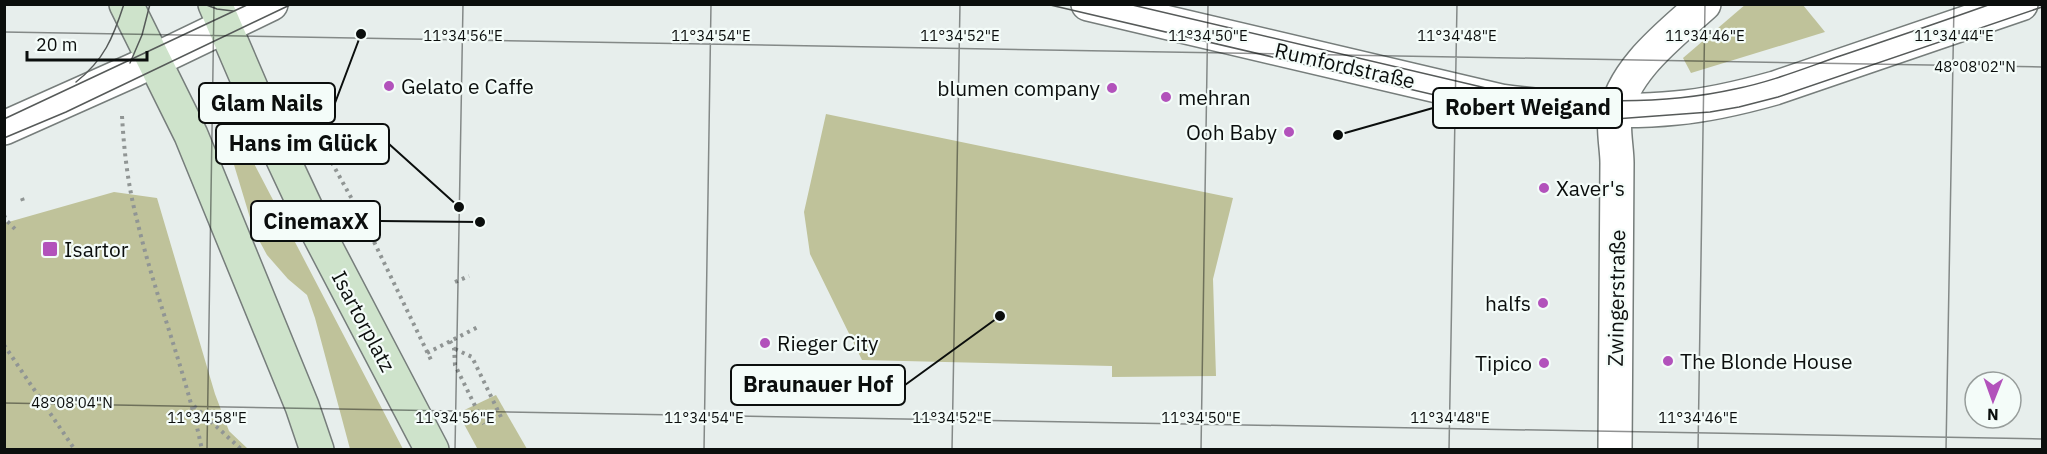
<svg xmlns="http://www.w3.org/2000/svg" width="2047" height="454" viewBox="0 0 2047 454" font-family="'IBM Plex Sans',sans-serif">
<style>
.green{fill:#bfc29a}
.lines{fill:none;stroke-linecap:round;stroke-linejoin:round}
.minor-casing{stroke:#767d7b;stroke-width:36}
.secondary-casing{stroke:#767d7b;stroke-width:36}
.path{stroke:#909594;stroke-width:4;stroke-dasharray:3 4.5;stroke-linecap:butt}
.minor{stroke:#fff;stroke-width:33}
.secondary{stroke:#cee3cb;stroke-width:33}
.tram{stroke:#565a59;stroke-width:1.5}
.ticks{fill:none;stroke:#0b0e0d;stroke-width:1.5;stroke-opacity:0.45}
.poi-dot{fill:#b252bb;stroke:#f4fcf9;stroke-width:2}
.labels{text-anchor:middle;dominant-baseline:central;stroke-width:4.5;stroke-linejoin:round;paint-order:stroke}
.street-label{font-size:21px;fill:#0b0e0d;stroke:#f4fcf9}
.poi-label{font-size:21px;fill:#0b0e0d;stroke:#f4fcf9;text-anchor:start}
.ticks-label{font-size:15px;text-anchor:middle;fill:#0b0e0d;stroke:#f4fcf9;stroke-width:4.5;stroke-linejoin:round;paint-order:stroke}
.leader{fill:none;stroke:#0b0e0d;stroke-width:2}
.callout-dot{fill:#0b0e0d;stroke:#f4fcf9;stroke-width:2}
.callout{fill:#f4fcf9;stroke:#0b0e0d;stroke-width:2}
.callout-label{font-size:22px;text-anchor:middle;font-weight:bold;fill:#0b0e0d}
</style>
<rect width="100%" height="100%" fill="#e7eeec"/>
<g class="green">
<path d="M1746 4 1803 5 1825 32 1691 73 1683 58Z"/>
<path d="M826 114 1233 198 1213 279 1216 376 1112 377V366L862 360 810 254 804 212Z"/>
<path d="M236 129 403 449H350L315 318 307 295 288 279 267 255 254 231 225 135Z"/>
<path d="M114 192 157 198 215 394 229 431 248 449H5V223Z"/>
<path d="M496 395 527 449 477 448 458 413Z"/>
</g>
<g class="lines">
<g class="minor-casing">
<g id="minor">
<path d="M1088 4 1501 101C1559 109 1618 114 1676 108 1710 105 1743 97 1775 88L2021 4"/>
<path d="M4 128 134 70 271 4"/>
<path d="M1615 450 1617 163C1617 149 1613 131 1615 117 1622 70 1671 34 1704 4"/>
</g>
</g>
<g class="secondary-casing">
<g id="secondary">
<path d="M126 4 191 135 302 406 317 450"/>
<path d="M215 4 267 125 312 221 432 450"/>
</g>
</g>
<g class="path">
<path d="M122 116C124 151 128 186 137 220 155 297 186 371 202 450"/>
<path d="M310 123 364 221 432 362"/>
<path d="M22 198 23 201"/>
<path d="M4 215 6 220 15 229"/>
<path d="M455 282 469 276"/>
<path d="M450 341 454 348 455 365 484 424"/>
<path d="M4 345 75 450"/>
<path d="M455 349 472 357 501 417"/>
<path d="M427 353 478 327"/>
<path d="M194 406 242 450"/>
</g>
<use href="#minor" class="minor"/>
<use href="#secondary" class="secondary"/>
<g class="tram">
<path d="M204 4 217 9 233 11"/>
<path d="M1046 4 1499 110 1542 115 1615 119 1710 112 1739 107 1778 97 2042 7"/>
<path d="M1128 4 1503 92C1580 102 1659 106 1735 89 1771 82 1805 68 1840 56 1890 39 1941 22 1991 4"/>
<path d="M130 63 142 35 150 4"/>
<path d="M76 82C104 60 113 38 124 4"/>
<path d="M4 119 249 4"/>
<path d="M4 138 66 112 292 4"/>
</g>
</g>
<path class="ticks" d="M4 32 2042 67M4 403 2042 439M207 450 214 4M455 450 463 4M704 450 711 4M952 450 960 4M1201 450 1208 4M1449 450 1457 4M1698 450 1705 4M1946 450 1954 4"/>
<g class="poi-dot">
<circle cx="389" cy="86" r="6"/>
<circle cx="1112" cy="88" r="6"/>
<circle cx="1166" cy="97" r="6"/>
<circle cx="1289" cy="132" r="6"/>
<circle cx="1544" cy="188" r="6"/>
<rect x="42" y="241" width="16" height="16" rx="3"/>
<circle cx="1543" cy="303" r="6"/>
<circle cx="765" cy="343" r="6"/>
<circle cx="1668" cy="361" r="6"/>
<circle cx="1544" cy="363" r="6"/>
</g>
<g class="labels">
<g class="street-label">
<text transform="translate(1345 65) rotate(13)">Rumfordstraße</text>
<text transform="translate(1616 298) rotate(-89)">Zwingerstraße</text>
<text transform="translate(364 321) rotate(62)">Isartorplatz</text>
</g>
<g class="poi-label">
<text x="401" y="86">Gelato e Caffe</text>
<text x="1100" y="88" text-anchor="end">blumen company</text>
<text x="1178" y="97">mehran</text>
<text x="1277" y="132" text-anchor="end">Ooh Baby</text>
<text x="1556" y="188">Xaver's</text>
<text x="64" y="249">Isartor</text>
<text x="1531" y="303" text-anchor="end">halfs</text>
<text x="777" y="343">Rieger City</text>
<text x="1680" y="361">The Blonde House</text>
<text x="1532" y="363" text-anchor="end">Tipico</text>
</g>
</g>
<g class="ticks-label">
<text x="463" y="41">11°34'56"E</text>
<text x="711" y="41">11°34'54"E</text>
<text x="960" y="41">11°34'52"E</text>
<text x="1208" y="41">11°34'50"E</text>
<text x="1457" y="41">11°34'48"E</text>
<text x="1705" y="41">11°34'46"E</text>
<text x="1954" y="41">11°34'44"E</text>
<text x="1975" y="72">48°08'02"N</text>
<text x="72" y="408">48°08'04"N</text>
<text x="207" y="423">11°34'58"E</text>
<text x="455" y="423">11°34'56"E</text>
<text x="704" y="423">11°34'54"E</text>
<text x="952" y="423">11°34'52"E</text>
<text x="1201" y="423">11°34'50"E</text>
<text x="1450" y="423">11°34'48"E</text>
<text x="1698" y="423">11°34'46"E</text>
</g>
<path class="leader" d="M361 34L335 103M1338 135L1433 108M459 207L389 144M480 222L380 221M1000 316L905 385"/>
<g class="callout-dot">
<circle cx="361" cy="34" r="6"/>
<circle cx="1338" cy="135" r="6"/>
<circle cx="459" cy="207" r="6"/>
<circle cx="480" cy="222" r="6"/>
<circle cx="1000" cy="316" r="6"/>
</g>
<g class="callout">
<rect x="199" y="83" width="136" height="40" rx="6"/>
<rect x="1433" y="88" width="189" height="40" rx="6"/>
<rect x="216" y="124" width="173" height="40" rx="6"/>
<rect x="251" y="201" width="129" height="40" rx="6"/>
<rect x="731" y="365" width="174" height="40" rx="6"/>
</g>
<g class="callout-label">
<text x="267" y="111">Glam Nails</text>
<text x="1528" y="115">Robert Weigand</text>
<text x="303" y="151">Hans im Glück</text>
<text x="316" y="229">CinemaxX</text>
<text x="818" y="392">Braunauer Hof</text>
</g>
<rect width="2047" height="454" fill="none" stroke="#0b0e0d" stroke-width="12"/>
<g transform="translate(1993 400) rotate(181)"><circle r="28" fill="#f4fcf9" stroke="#979d9b" stroke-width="1.5"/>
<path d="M0-4.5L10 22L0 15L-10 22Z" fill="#b252bb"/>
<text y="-9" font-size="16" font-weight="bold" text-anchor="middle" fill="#0b0e0d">N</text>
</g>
<path d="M27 51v9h120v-9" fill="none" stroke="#0b0e0d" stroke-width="3"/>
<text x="36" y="51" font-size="18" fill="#0b0e0d" stroke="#f4fcf9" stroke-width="4.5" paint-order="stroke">20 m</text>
</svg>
